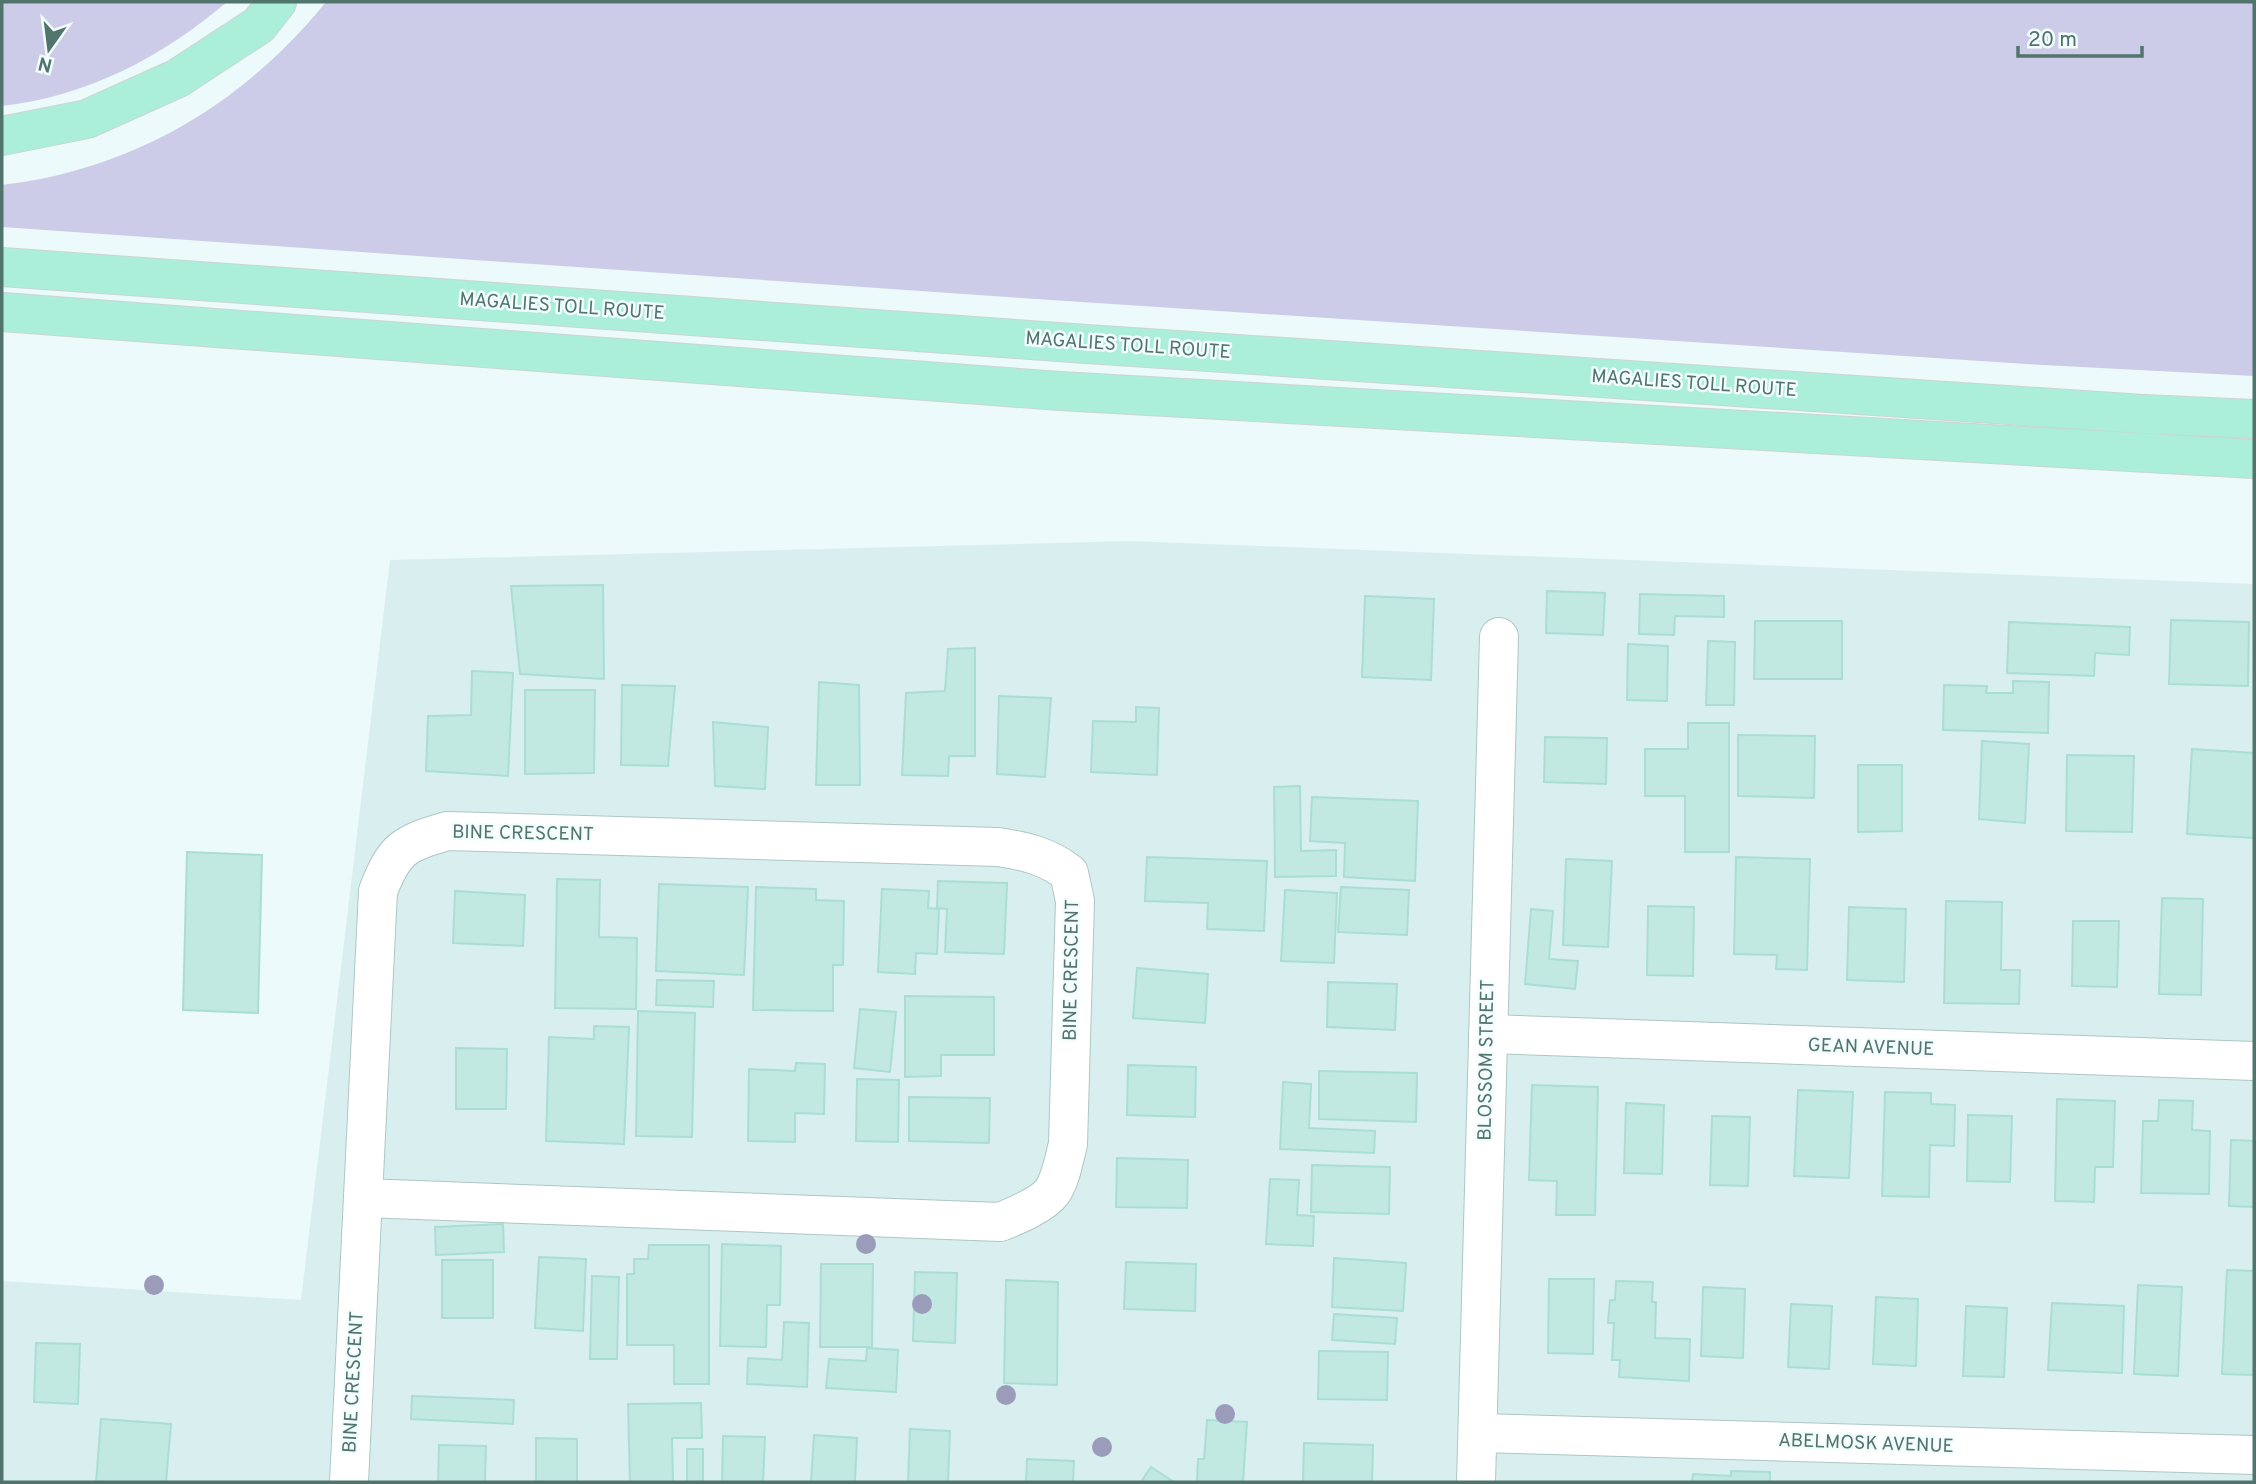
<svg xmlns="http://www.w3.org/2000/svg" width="2256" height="1484" viewBox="0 0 2256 1484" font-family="Overpass,sans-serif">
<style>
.residential{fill:#d9efef}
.green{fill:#cdcce8}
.building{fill:#c2e8e2;stroke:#a9ded5;stroke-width:2}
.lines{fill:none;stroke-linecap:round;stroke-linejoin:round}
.street-casing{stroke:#adc7c4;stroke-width:40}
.highway-casing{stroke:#cbd5d3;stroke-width:40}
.street{stroke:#fff;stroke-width:38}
.highway{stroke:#abeed9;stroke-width:38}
.tree{fill:#9b9cba}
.labels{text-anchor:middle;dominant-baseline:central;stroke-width:5;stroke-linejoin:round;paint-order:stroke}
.street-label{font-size:19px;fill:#51746d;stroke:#f3fdfe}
</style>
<rect width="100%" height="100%" fill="#ecfafb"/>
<path class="residential" d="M1130 541 2254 584V1482H2V1281L301 1300 390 560Z"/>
<g class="green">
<path d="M2 2H227C162 57 88 96 2 106Z"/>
<path d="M326 2H2254V376L2043 365 1021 298 2 227V185C134 169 243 104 326 2Z"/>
</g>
<g class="building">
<path d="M603 585 604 679 520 674 511 586Z"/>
<path d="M1547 591 1605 593 1603 635 1546 633Z"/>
<path d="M1640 594 1724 596V617L1675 616 1674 635 1639 634Z"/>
<path d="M1365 596 1434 599 1431 680 1362 677Z"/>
<path d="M2171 620 2249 622 2248 686 2169 684Z"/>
<path d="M1755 621H1842V679H1754Z"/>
<path d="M2009 622 2130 627 2129 655 2095 653 2094 676 2007 673Z"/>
<path d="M1708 641 1735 642 1734 705H1706Z"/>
<path d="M1628 644 1668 646 1667 701 1627 700Z"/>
<path d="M975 648V756H949L948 776 902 775 906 693 945 691 948 649Z"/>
<path d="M472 671 513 673 508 776 426 771 428 716 471 715Z"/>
<path d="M2013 681 2049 682 2048 733 1943 730 1944 685 1987 686 1986 693H2013Z"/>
<path d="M819 682 859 685 860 785H816Z"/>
<path d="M622 685 675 686 668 766 621 765Z"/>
<path d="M525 690H595L594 773 525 774Z"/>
<path d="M999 696 1051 698 1045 777 997 774Z"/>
<path d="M1136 707 1159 708 1157 775 1091 772 1093 721 1136 722Z"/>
<path d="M713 722 768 727 765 789 715 786Z"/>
<path d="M1688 723H1729V852H1685V796H1645V749H1688Z"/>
<path d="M1738 735 1815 736 1814 798 1738 796Z"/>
<path d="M1545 737 1607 738 1606 784 1544 782Z"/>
<path d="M1982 741 2029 744 2025 823 1979 819Z"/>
<path d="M2192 749 2254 753V838L2187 834Z"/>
<path d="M2067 755 2134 756 2132 832 2066 831Z"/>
<path d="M1858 765H1902V831L1858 832Z"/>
<path d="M1300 786 1301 851 1336 850V876L1275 877 1274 787Z"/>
<path d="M1312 797 1418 801 1415 881 1344 877 1345 843 1310 841Z"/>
<path d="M187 852 262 855 258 1013 183 1010Z"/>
<path d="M1147 857 1267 861 1264 931 1207 929 1208 903 1145 901Z"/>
<path d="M1736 857 1810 859 1807 970 1776 969 1777 955 1734 954Z"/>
<path d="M1566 859 1612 861 1608 947 1563 945Z"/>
<path d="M557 879 600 880 599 937 637 938 636 1009 555 1008Z"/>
<path d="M938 881 1007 883 1004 954 945 952 947 909 937 908Z"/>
<path d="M659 884 748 887 744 975 656 971Z"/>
<path d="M756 887 816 889V900L844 901 843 965H833V1011L753 1010Z"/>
<path d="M1341 887 1409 890 1407 935 1338 932Z"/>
<path d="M882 889 929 891 928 908 939 909 937 954 916 953 915 974 878 972Z"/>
<path d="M1285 890 1337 893 1334 963 1281 961Z"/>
<path d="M455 891 525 895 523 946 453 943Z"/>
<path d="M2162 898 2203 899 2201 995 2159 994Z"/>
<path d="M1946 901 2002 902 2001 970H2020L2019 1004 1944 1003Z"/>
<path d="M1648 906 1694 907 1693 976 1647 975Z"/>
<path d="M1849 907 1906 909 1904 982 1847 980Z"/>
<path d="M1531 909 1553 911 1549 959 1578 961 1575 989 1525 984Z"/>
<path d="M2073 921H2119L2117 987 2072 986Z"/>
<path d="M1137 968 1208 974 1205 1023 1133 1018Z"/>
<path d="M657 980 714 981 713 1007 656 1005Z"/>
<path d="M1328 982 1397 984 1395 1030 1327 1027Z"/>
<path d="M905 996 994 997V1055H941V1076L905 1077Z"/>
<path d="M860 1009 896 1012 890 1072 854 1068Z"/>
<path d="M638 1011 695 1013 692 1137 636 1136Z"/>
<path d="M594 1026 629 1027 624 1144 546 1141 549 1037 594 1039Z"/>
<path d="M456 1048 507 1049 506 1109H456Z"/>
<path d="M796 1063 825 1064 824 1114 795 1113V1142L748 1141 749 1069 795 1071Z"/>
<path d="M1128 1065 1196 1067 1195 1117 1127 1115Z"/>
<path d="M1319 1071 1417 1073 1416 1122 1319 1119Z"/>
<path d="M857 1079 899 1080 898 1142 856 1141Z"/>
<path d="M1283 1082 1311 1084 1309 1128 1375 1131 1374 1153 1280 1149Z"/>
<path d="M1532 1085 1598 1087 1595 1215H1556L1557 1181 1529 1180Z"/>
<path d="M1798 1090 1853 1092 1849 1178 1794 1176Z"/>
<path d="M1885 1092 1931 1093V1104L1955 1105 1954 1146 1930 1145 1929 1197 1882 1196Z"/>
<path d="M909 1097 990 1098 989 1143 909 1141Z"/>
<path d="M2057 1099 2115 1101 2113 1167H2095L2094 1202 2055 1201Z"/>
<path d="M2159 1100 2193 1101 2192 1130 2210 1131 2209 1194 2141 1193 2143 1121H2158Z"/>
<path d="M1626 1103 1664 1105 1662 1174 1624 1173Z"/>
<path d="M1968 1115 2012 1116 2010 1182 1967 1181Z"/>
<path d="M1712 1116 1750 1117 1748 1186 1710 1185Z"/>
<path d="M2231 1140 2254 1141V1207L2229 1206Z"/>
<path d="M1117 1158 1188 1160 1187 1208 1116 1207Z"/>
<path d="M1312 1165 1390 1167 1389 1214 1311 1212Z"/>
<path d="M1270 1179 1299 1180 1297 1215 1314 1216 1313 1246 1266 1244Z"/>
<path d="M503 1224 504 1252 436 1255 435 1227Z"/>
<path d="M722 1244 781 1246 780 1305H767L766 1347 720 1346Z"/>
<path d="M649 1245H709V1384H674V1345H627V1274H634V1259H648Z"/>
<path d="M539 1257 586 1259 583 1331 535 1328Z"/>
<path d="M1334 1258 1406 1263 1403 1311 1332 1307Z"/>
<rect x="442" y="1260" width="51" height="58"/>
<path d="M1126 1262 1196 1264 1195 1311 1124 1309Z"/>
<path d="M821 1264H873L872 1347H820Z"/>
<path d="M2227 1270 2254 1271V1375L2222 1374Z"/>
<path d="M915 1272 957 1273 955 1343 913 1341Z"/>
<path d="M592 1276 619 1277 617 1359H590Z"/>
<path d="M1549 1279H1594L1593 1354 1548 1353Z"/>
<path d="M1006 1280 1058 1282 1057 1385 1004 1383Z"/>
<path d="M1616 1281 1653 1282 1652 1302H1656L1655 1338 1690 1339 1689 1381 1619 1377 1620 1360H1612L1614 1323H1608L1610 1300H1615Z"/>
<path d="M2138 1285 2182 1287 2178 1376 2134 1374Z"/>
<path d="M1703 1287 1745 1289 1743 1358 1701 1356Z"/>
<path d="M1876 1297 1918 1299 1916 1366 1873 1364Z"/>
<path d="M2052 1303 2124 1306 2122 1373 2048 1370Z"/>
<path d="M1791 1304 1832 1306 1829 1369 1788 1367Z"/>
<path d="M1966 1306 2007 1308 2004 1377 1963 1376Z"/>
<path d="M1334 1314 1397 1318 1395 1344 1332 1340Z"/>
<path d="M784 1322 809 1323 807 1387 747 1384 748 1358 782 1360Z"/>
<path d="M36 1343 80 1344 78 1404 34 1402Z"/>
<path d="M867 1348 898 1350 896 1392 826 1388 829 1359 866 1361Z"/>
<path d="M1319 1351 1388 1352 1387 1400 1318 1399Z"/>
<path d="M412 1396 514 1400 513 1424 411 1419Z"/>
<path d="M701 1403 702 1438H672L673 1482H630L628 1404Z"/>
<path d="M101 1419 171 1424 166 1482H96Z"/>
<path d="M1207 1420 1247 1422 1243 1482H1197L1198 1459H1204Z"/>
<path d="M910 1429 950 1431 948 1482H908Z"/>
<path d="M814 1435 857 1438 855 1482H811Z"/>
<path d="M723 1436 765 1437 763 1482H722Z"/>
<path d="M536 1438 577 1439V1482H536Z"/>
<path d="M1304 1443 1373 1445 1372 1482H1303Z"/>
<path d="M439 1445 486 1446 485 1482H438Z"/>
<rect x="687" y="1449" width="16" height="33"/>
<path d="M1027 1459 1074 1461 1073 1482H1026Z"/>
<path d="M1151 1467 1174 1482H1141Z"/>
<path d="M1731 1471 1770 1472V1482H1692L1693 1474 1731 1476Z"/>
</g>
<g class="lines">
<g class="street-casing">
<g id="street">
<path d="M1488 1034 2254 1061"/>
<path d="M1478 1433 2254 1455"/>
<path d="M349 1482 378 891C395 848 403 844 447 831L998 847C1025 851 1047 856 1069 873L1075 901 1068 1144C1064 1159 1061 1179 1052 1192 1042 1205 1015 1216 1000 1222L364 1198"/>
<path d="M1476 1482 1499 637"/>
</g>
</g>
<g class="highway-casing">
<g id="highway">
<path d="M2 136 87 119 178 78 259 25 277 2"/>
<path d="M2 267 1072 343 2143 414 2254 419"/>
<path d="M2 312 1060 391 2254 459"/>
</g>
</g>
<use href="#street" class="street"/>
<use href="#highway" class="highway"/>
</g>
<g class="tree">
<circle cx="866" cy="1244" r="10"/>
<circle cx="154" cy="1285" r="10"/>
<circle cx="922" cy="1304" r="10"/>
<circle cx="1006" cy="1395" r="10"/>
<circle cx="1225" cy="1414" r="10"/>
<circle cx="1102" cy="1447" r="10"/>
</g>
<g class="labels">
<g class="street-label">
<text transform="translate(562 307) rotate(4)">MAGALIES TOLL ROUTE</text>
<text transform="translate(1128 346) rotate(4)">MAGALIES TOLL ROUTE</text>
<text transform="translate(1694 384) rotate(4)">MAGALIES TOLL ROUTE</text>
<text transform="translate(523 834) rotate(1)">BINE CRESCENT</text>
<text transform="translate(1072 970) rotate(-89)">BINE CRESCENT</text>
<text transform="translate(1871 1048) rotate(2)">GEAN AVENUE</text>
<text transform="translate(1487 1060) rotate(-89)">BLOSSOM STREET</text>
<text transform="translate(354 1382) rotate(-87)">BINE CRESCENT</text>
<text transform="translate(1866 1444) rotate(2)">ABELMOSK AVENUE</text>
</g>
</g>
<rect width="2256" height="1484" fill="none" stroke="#51746d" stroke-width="7"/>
<g transform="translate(49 49) rotate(194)" stroke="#f3fdfe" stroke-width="5" paint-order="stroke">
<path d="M0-5L12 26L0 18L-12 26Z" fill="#51746d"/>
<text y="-10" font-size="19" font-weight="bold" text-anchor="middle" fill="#51746d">N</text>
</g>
<path d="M2018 46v10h124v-10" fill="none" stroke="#51746d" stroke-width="3.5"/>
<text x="2028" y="46" font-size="21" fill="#51746d" stroke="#f3fdfe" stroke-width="5" paint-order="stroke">20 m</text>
</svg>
